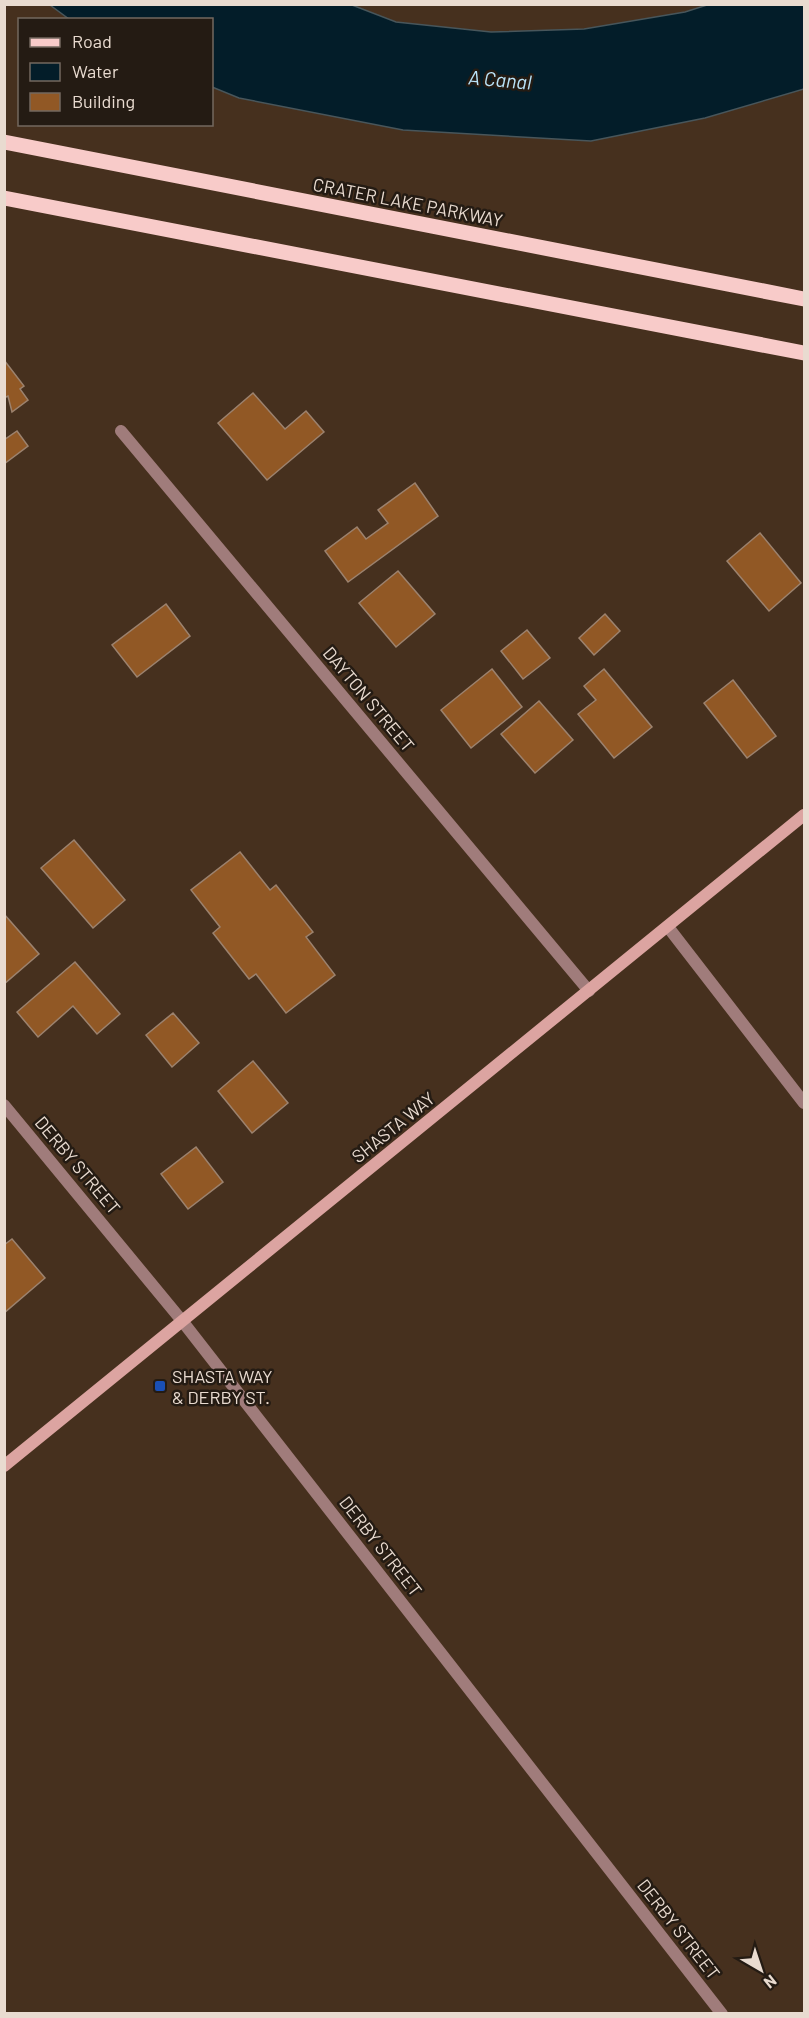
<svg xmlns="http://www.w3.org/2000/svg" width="809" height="2018" viewBox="0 0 809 2018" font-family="Barlow,sans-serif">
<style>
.water{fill:#031d29;stroke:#48565b;stroke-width:1.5}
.building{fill:#915825;stroke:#9c826e;stroke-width:1.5}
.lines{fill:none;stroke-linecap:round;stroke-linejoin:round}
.street{stroke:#a07c7b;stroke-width:12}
.secondary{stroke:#dca4a1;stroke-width:12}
.primary{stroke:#f8cbc9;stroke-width:15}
.transit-dot{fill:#1a4fb4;stroke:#241b13;stroke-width:2}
.labels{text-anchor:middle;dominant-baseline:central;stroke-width:5;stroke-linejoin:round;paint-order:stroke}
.street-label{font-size:18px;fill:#e9dbd0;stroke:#241b13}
.poi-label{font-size:18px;fill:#e9dbd0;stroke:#241b13;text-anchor:start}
.water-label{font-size:20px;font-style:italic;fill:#bae3f8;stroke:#241b13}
</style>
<rect width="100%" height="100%" fill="#46301e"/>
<path class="water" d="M50 5H352L396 22 491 32 584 29 685 12 707 5H804V89L705 118 591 141 403 130 239 98 212 87V20L69 19Z"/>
<g class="building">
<path d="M4 360 24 386 20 389 28 400 12 412 8 396 4 398Z"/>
<path d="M253 393 285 429 306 411 324 432 267 480 218 423Z"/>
<path d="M17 431 28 446 4 464V440Z"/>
<path d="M415 483 438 516 348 582 325 551 357 527 366 539 388 523 378 510Z"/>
<path d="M760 533 801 583 769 611 727 561Z"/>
<path d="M398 571 435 614 396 647 359 603Z"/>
<path d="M166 604 190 636 137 677 112 645Z"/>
<path d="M605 614 620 631 594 655 579 638Z"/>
<path d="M527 630 550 658 523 679 501 651Z"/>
<path d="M492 669 522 707 471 748 441 710Z"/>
<path d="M604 669 652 727 614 758 578 714 596 700 584 686Z"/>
<path d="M733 680 776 736 747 758 704 703Z"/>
<path d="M539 701 573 740 535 773 501 734Z"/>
<path d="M74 840 125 900 93 928 41 868Z"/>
<path d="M240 852 270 890 276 885 313 932 306 937 335 975 286 1013 256 974 249 979 213 933 220 927 191 890Z"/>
<path d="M4 914 39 954 4 984Z"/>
<path d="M75 962 120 1014 97 1034 73 1006 38 1037 17 1012Z"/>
<path d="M173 1013 199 1043 172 1067 146 1035Z"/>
<path d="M253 1061 288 1103 252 1133 218 1091Z"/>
<path d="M196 1147 223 1182 188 1209 161 1174Z"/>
<path d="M12 1239 45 1278 4 1313V1245Z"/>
</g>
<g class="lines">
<g class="street">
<path d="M121 431 589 991"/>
<path d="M668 927 804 1103"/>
<path d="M4 1105 183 1322 722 2014"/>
</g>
<path class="secondary" d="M4 1466 804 815"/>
<g class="primary">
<path d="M4 142 804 299"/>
<path d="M4 198 804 353"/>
</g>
</g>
<rect class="transit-dot" x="154" y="1380" width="12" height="12" rx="3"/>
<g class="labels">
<g class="street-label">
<text transform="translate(408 202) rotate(11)">CRATER LAKE PARKWAY</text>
<text transform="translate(369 699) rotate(50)">DAYTON STREET</text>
<text transform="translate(393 1127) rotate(-39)">SHASTA WAY</text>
<text transform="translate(78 1165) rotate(50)">DERBY STREET</text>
<text transform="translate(381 1546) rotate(52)">DERBY STREET</text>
<text transform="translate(679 1929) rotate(52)">DERBY STREET</text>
</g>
<g class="poi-label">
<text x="172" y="1376">SHASTA WAY<tspan x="172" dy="21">&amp; DERBY ST.</tspan></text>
</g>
<g class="water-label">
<text transform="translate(500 79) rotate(5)">A Canal</text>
</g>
</g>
<rect width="809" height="2018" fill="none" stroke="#e9dbd0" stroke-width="12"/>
<rect x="18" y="18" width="195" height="108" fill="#241b13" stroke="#73685f" stroke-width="1.5"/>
<rect x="30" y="38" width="30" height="9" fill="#f8cbc9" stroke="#73685f" stroke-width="1.5"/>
<text x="72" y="48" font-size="18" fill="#e9dbd0">Road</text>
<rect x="30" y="63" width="30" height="18" fill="#031d29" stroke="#73685f" stroke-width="1.5"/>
<text x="72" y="78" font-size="18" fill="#e9dbd0">Water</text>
<rect x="30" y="93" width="30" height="18" fill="#915825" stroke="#73685f" stroke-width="1.5"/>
<text x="72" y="108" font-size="18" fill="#e9dbd0">Building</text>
<g transform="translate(761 1970) rotate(141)" stroke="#241b13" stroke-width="4.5" paint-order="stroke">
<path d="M0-4.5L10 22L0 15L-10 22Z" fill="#e9dbd0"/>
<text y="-9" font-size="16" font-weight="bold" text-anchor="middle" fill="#e9dbd0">N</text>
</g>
</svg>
